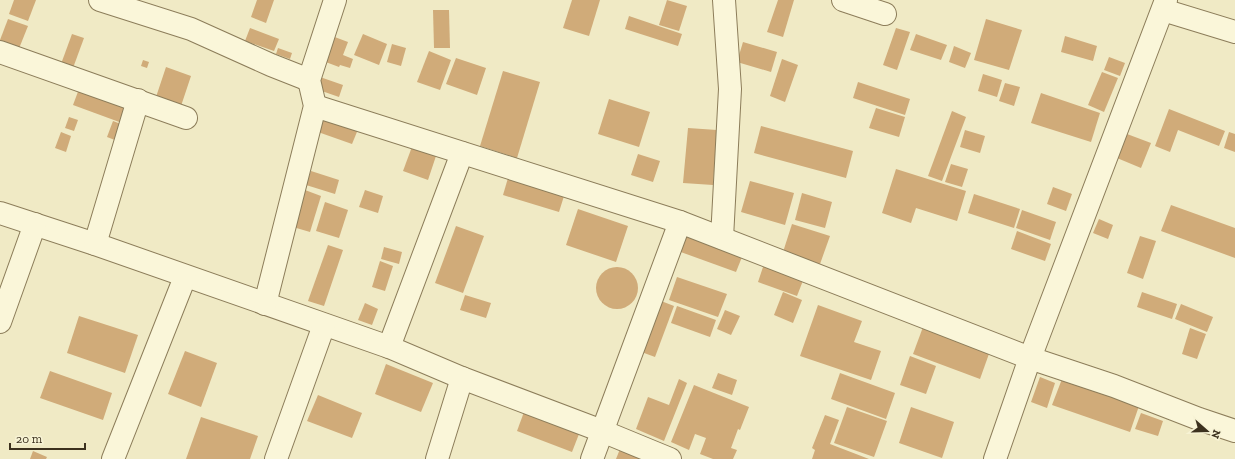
<svg xmlns="http://www.w3.org/2000/svg" width="1235" height="459" viewBox="0 0 1235 459" font-family="'Zilla Slab',serif">
<style>
.building{fill:#d0ab79}
.lines{fill:none;stroke-linecap:round;stroke-linejoin:round}
.minor-casing{stroke:#8c7d5a;stroke-width:24}
.minor{stroke:#faf6d9;stroke-width:22}
</style>
<rect width="100%" height="100%" fill="#f0eac5"/>
<g class="building">
<path d="M14 0H36L28 21 9 14Z"/>
<path d="M257 0H274L266 23 251 17Z"/>
<path d="M572 0H600L589 36 563 28Z"/>
<path d="M667 0 687 6 679 31 659 25Z"/>
<path d="M778 0H794L783 37 767 32Z"/>
<path d="M433 10H449L450 48H434Z"/>
<path d="M629 16 682 34 678 46 625 29Z"/>
<path d="M8 19 28 26 18 51 0 44V40Z"/>
<path d="M986 19 1022 30 1009 70 974 60Z"/>
<path d="M250 28 279 39 274 51 245 41Z"/>
<path d="M896 28 910 32 897 70 883 65Z"/>
<path d="M72 34 84 38 73 68 61 64Z"/>
<path d="M363 34 387 44 379 65 354 55Z"/>
<path d="M916 34 947 45 941 60 910 50Z"/>
<path d="M332 36 348 42 343 55 353 59 350 68 340 65 339 67 323 61Z"/>
<path d="M1065 36 1097 46 1093 61 1061 52Z"/>
<path d="M743 42 777 52 771 72 737 62Z"/>
<path d="M392 44 406 48 401 66 387 62Z"/>
<path d="M954 46 971 53 965 68 949 62Z"/>
<path d="M278 48 292 53 290 59 276 54Z"/>
<path d="M429 51 451 60 440 90 417 82Z"/>
<path d="M1109 57 1125 63 1120 76 1104 70Z"/>
<path d="M456 58 486 68 477 95 446 84Z"/>
<path d="M782 59 798 65 785 102 770 96Z"/>
<path d="M143 60 149 62 147 68 141 66Z"/>
<path d="M166 67 191 76 181 106 156 97Z"/>
<path d="M503 71 540 82 517 158 480 146Z"/>
<path d="M1102 72 1118 78 1104 112 1088 105Z"/>
<path d="M983 74 1002 80 997 97 978 91Z"/>
<path d="M320 77 343 85 339 97 316 89Z"/>
<path d="M858 82 910 99 905 115 853 98Z"/>
<path d="M1005 83 1020 87 1014 106 999 101Z"/>
<path d="M79 89 127 107 122 123 73 105Z"/>
<path d="M1041 93 1100 113 1091 142 1031 123Z"/>
<path d="M609 99 650 112 639 147 598 134Z"/>
<path d="M876 108 905 117 899 137 869 128Z"/>
<path d="M1169 109 1225 131 1219 146 1178 130 1170 152 1155 146Z"/>
<path d="M952 111 966 117 942 181 928 176Z"/>
<path d="M324 115 359 127 352 144 318 132Z"/>
<path d="M69 117 78 120 74 131 65 128Z"/>
<path d="M113 121 126 126 120 142 107 137Z"/>
<path d="M761 126 853 151 846 178 754 153Z"/>
<path d="M688 128 717 130 713 185 683 183Z"/>
<path d="M965 130 985 136 980 153 960 147Z"/>
<path d="M61 132 71 136 66 152 55 148Z"/>
<path d="M1229 132 1235 134V152L1224 148Z"/>
<path d="M1127 134 1151 143 1141 168 1117 158Z"/>
<path d="M413 144 437 153 428 180 403 171Z"/>
<path d="M638 154 660 161 653 182 631 175Z"/>
<path d="M951 164 968 169 962 187 945 182Z"/>
<path d="M896 169 966 191 957 221 916 208 911 223 882 213Z"/>
<path d="M311 171 339 180 335 194 306 185Z"/>
<path d="M508 178 564 196 559 212 503 195Z"/>
<path d="M750 181 794 193 785 225 741 212Z"/>
<path d="M1053 187 1072 194 1066 211 1047 204Z"/>
<path d="M305 190 321 196 310 232 293 227Z"/>
<path d="M365 190 383 196 378 213 359 207Z"/>
<path d="M802 193 832 202 825 228 795 220Z"/>
<path d="M974 194 1020 209 1014 228 968 213Z"/>
<path d="M325 202 348 210 339 238 316 231Z"/>
<path d="M1171 205 1235 228V258L1161 231Z"/>
<path d="M578 209 628 226 616 262 566 245Z"/>
<path d="M1022 210 1056 222 1050 240 1016 228Z"/>
<path d="M1099 219 1113 225 1108 239 1093 233Z"/>
<path d="M792 224 830 236 820 264 783 252Z"/>
<path d="M456 226 484 236 463 293 435 283Z"/>
<path d="M1017 231 1051 244 1045 261 1011 249Z"/>
<path d="M684 236 742 257 736 272 678 251Z"/>
<path d="M1140 236 1156 241 1143 279 1127 273Z"/>
<path d="M328 245 343 250 324 306 308 301Z"/>
<path d="M384 247 402 252 399 264 381 259Z"/>
<path d="M380 261 393 266 385 291 372 287Z"/>
<path d="M764 264 804 278 797 296 758 282Z"/>
<circle cx="617" cy="288" r="21"/>
<path d="M677 277 727 294 718 317 669 300Z"/>
<path d="M783 292 802 300 793 323 774 315Z"/>
<path d="M1142 292 1177 304 1172 319 1137 307Z"/>
<path d="M465 295 491 303 486 318 460 310Z"/>
<path d="M656 299 674 306 655 357 636 350Z"/>
<path d="M365 303 378 309 372 325 358 320Z"/>
<path d="M1181 304 1213 317 1207 332 1175 319Z"/>
<path d="M818 305 862 321 854 342 881 351 871 380 800 356Z"/>
<path d="M677 306 716 320 710 337 671 323Z"/>
<path d="M725 310 740 316 731 335 717 329Z"/>
<path d="M79 316 138 335 125 373 67 353Z"/>
<path d="M923 327 990 351 980 379 913 354Z"/>
<path d="M1190 328 1206 334 1197 359 1182 354Z"/>
<path d="M185 351 217 363 201 407 168 394Z"/>
<path d="M910 356 936 366 926 394 900 385Z"/>
<path d="M386 364 433 383 421 412 375 394Z"/>
<path d="M50 371 112 393 103 420 40 398Z"/>
<path d="M718 373 737 380 732 395 712 388Z"/>
<path d="M840 373 895 393 886 419 831 399Z"/>
<path d="M1040 377 1055 383 1047 408 1031 402Z"/>
<path d="M679 379 687 383 664 441 636 429 648 397 669 405Z"/>
<path d="M1062 379 1139 406 1130 432 1052 405Z"/>
<path d="M694 385 749 407 740 430 738 429 731 448 737 450 733 459H713L700 454 706 438 695 434 689 450 671 442Z"/>
<path d="M318 395 362 413 352 438 307 421Z"/>
<path d="M847 407 887 421 874 457 834 443Z"/>
<path d="M911 407 954 422 942 458 899 443Z"/>
<path d="M524 412 579 434 572 452 517 431Z"/>
<path d="M1141 413 1163 421 1158 436 1135 429Z"/>
<path d="M825 415 839 420 830 444 869 459H812L815 450 812 448Z"/>
<path d="M201 417 258 436 250 459H186Z"/>
<path d="M620 449 643 459H616Z"/>
<path d="M33 451 47 457 46 459H30Z"/>
</g>
<g class="lines">
<g class="minor-casing">
<g id="minor">
<path d="M100 0 191 29 271 65 309 80"/>
<path d="M843 0 885 14"/>
<path d="M1163 10 1235 32"/>
<path d="M0 52 186 118"/>
<path d="M315 106 680 222 1030 358 1114 386 1199 419 1235 431"/>
<path d="M0 213 95 244 389 347 462 378 602 431 670 459"/>
<path d="M722 238 730 89 724 0"/>
<path d="M95 244 138 100"/>
<path d="M265 304 315 106 309 80 335 0"/>
<path d="M0 322 35 224"/>
<path d="M389 347 462 153"/>
<path d="M113 459 185 277"/>
<path d="M276 459 324 325"/>
<path d="M437 459 462 378"/>
<path d="M592 459 680 222"/>
<path d="M995 459 1030 358 1166 0"/>
</g>
</g>
<use href="#minor" class="minor"/>
</g>
<g transform="translate(1207 431) rotate(110)" stroke="#f7f3d5" stroke-width="3" paint-order="stroke">
<path d="M0-3L7 15L0 10L-7 15Z" fill="#3c311e"/>
<text y="-6" font-size="11" font-weight="bold" text-anchor="middle" fill="#3c311e">N</text>
</g>
<path d="M10 443v6h75v-6" fill="none" stroke="#3c311e" stroke-width="2"/>
<text x="16" y="443" font-size="12" fill="#3c311e" stroke="#f7f3d5" stroke-width="3" paint-order="stroke">20 m</text>
</svg>
